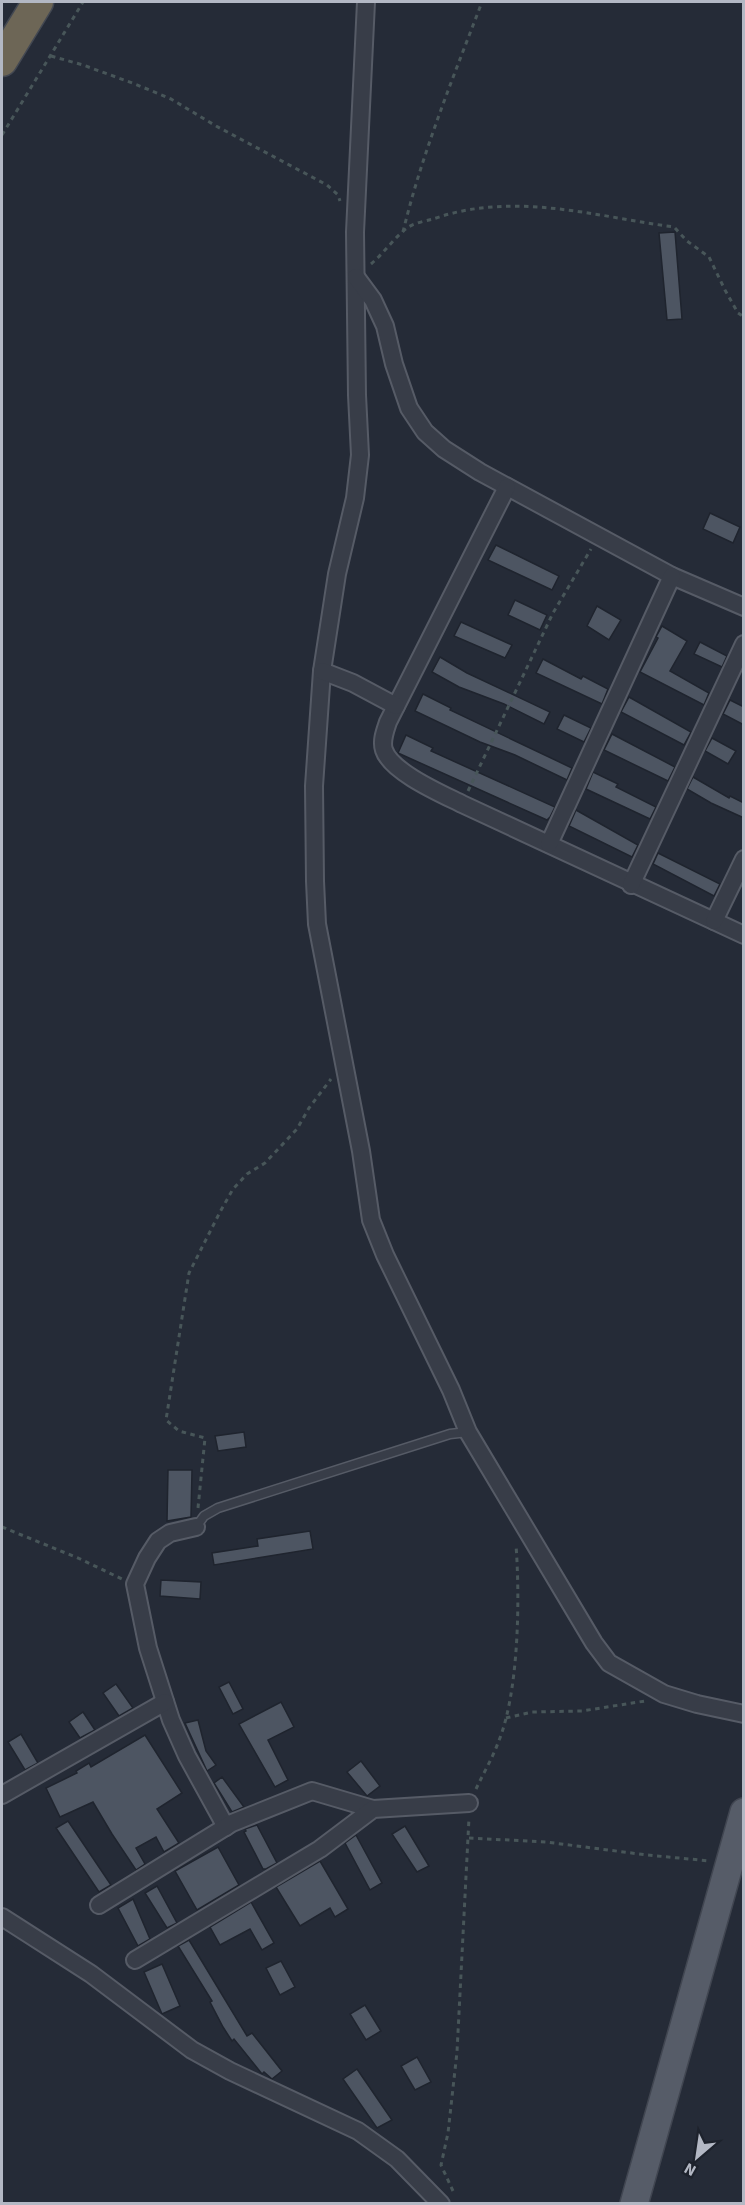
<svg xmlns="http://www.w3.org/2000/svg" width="745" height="2205" viewBox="0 0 745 2205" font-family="'Source Sans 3',sans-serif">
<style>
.building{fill:#4d5562;stroke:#1f242e;stroke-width:1.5}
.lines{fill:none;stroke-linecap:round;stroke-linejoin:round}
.lane-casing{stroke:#565b66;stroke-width:11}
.street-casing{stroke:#565b66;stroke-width:20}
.primary-casing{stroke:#414651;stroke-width:30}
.highway-casing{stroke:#434852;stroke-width:33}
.path{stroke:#485659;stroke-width:3;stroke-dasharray:4.5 4.5;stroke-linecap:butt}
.lane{stroke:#383d48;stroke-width:8}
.street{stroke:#383d48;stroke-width:16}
.primary{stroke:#565c68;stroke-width:27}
.highway{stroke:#6d6656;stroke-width:30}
</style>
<rect width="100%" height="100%" fill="#252b37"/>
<g class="building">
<path d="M675 232 682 319 667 320 659 233Z"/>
<path d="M710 513 740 527 733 543 703 529Z"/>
<path d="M496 545 559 576 552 590 488 560Z"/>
<path d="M515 600 547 615 540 630 508 615Z"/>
<path d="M597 606 621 620 609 640 587 626Z"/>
<path d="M461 622 512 645 505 658 454 636Z"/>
<path d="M662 626 687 641 670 671 709 693 704 705 640 672 658 638 656 637Z"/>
<path d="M700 642 727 656 722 667 694 654Z"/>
<path d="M440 657 467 673 550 712 544 724 504 704 459 687 432 672Z"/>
<path d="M543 659 581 679 583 676 608 689 602 704 536 673Z"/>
<path d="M423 694 451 708 450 710 572 768 567 780 515 755 480 742 415 711Z"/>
<path d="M629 697 691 732 684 745 621 712Z"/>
<path d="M730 700 744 707V725L723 714Z"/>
<path d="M564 715 591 728 584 742 557 729Z"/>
<path d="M612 734 675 767 668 781 604 750Z"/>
<path d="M406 735 433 748 431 751 555 807 550 817 547 820 398 753Z"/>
<path d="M712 738 736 751 728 764 705 751Z"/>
<path d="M593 772 618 784 616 787 656 807 650 819 586 789Z"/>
<path d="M693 777 729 798 730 796 744 803V818L711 803 687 789Z"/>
<path d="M576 810 638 845 632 857 569 826Z"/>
<path d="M658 853 720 884 714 896 653 864Z"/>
<path d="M244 1432 246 1447 218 1451 215 1436Z"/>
<path d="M168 1470H192L191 1517 167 1521Z"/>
<path d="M310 1531 313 1549 214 1565 212 1553 258 1546 257 1539Z"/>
<path d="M161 1580 201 1582 200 1599 160 1596Z"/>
<path d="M229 1682 243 1709 233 1714 219 1687Z"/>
<path d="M116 1684 133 1708 119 1716 103 1693Z"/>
<path d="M281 1702 294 1727 268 1740 288 1780 275 1787 239 1724Z"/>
<path d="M83 1712 95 1730 80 1738 69 1722Z"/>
<path d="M198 1720 206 1751 216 1765 207 1771 185 1723Z"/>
<path d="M21 1734 38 1763 25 1770 8 1742Z"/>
<path d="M145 1735 182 1793 157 1809 179 1843 164 1852 156 1837 136 1848 145 1864 136 1870 112 1834 93 1802 60 1817 46 1788 77 1773 76 1771 89 1763 91 1767Z"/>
<path d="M361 1761 380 1786 367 1796 347 1772Z"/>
<path d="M222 1777 244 1807 232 1812 214 1783Z"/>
<path d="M68 1821 111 1885 99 1892 56 1828Z"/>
<path d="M257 1825 277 1863 266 1869H263L244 1832 246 1831 245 1829Z"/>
<path d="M405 1826 429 1866 417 1872 392 1834Z"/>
<path d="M356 1835 382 1883 370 1890 345 1843Z"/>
<path d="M218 1847 239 1885 197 1910 175 1871Z"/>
<path d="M320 1861 348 1909 335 1917 330 1908 300 1926 276 1887Z"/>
<path d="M157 1886 177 1923 167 1928 145 1893Z"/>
<path d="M133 1899 150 1939 138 1946 118 1908Z"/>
<path d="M251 1902 274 1943 262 1950 250 1929 220 1945 210 1927Z"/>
<path d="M189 1940 247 2036 252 2033 282 2071 272 2079 264 2072 262 2074 234 2039 232 2041 223 2027 210 2002 212 2001 178 1946Z"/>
<path d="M281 1961 295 1987 280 1995 266 1968Z"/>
<path d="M162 1964 180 2006 162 2014 144 1972Z"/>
<path d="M365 2005 381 2031 366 2040 350 2014Z"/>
<path d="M417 2057 431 2082 415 2090 401 2066Z"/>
<path d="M357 2069 392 2120 377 2128 343 2079Z"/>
</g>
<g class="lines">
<g class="lane-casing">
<path id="lane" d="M196 1527 204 1516 218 1508 450 1434 468 1432"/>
</g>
<g class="street-casing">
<g id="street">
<path d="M366 2 355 232 357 395 360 455 355 498 337 574 322 671 314 786 315 881 317 924 361 1151 371 1220 385 1255 451 1390 468 1432 594 1643 609 1663 664 1694 697 1704 744 1714"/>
<path d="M356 277 373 300 385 326 394 364 409 408 425 432 444 449 480 472 672 576 744 607"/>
<path d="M507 487 388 722C385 731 381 741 384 750 391 772 442 794 462 804L744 935"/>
<path d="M322 671 353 683 396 706"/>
<path d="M549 844 672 576"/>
<path d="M631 885 744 644"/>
<path d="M714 921 744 859"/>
<path d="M196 1527 170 1533 158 1541 147 1558 135 1584 148 1648 171 1720 187 1756 226 1827"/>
<path d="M2 1795 165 1702"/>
<path d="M99 1905 232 1823 312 1791 373 1809"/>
<path d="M2 1917 91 1974 192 2050 230 2071 358 2131 397 2159 441 2204"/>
<path d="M135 1960 320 1849 373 1809 469 1803"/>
</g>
</g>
<g class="primary-casing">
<path id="primary" d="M634 2204 744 1812"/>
</g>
<g class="highway-casing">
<path id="highway" d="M2 61 38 2"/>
</g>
<g class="path">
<path d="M51 56 83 65 135 84 171 99 216 126 327 185 338 195 340 201"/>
<path d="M2 135 83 2"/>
<path d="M403 232C422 153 453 78 482 2"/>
<path d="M371 264C384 253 394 238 407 228 414 223 425 221 433 219 513 191 593 216 674 227L687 241 709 257 725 290 738 313 744 317"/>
<path d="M468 791 553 613 591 549"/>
<path d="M198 1508 205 1438 179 1431 166 1420 189 1273 220 1212 233 1189 247 1174 265 1163 297 1129 309 1108 331 1079"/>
<path d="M2 1527 78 1558 122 1579"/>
<path d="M506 1718 532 1712 582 1711 645 1701"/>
<path d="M476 1789C483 1774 492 1759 498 1743 519 1693 520 1599 516 1545"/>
<path d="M469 1838 546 1842 647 1855 710 1861"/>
<path d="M453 2191 441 2165 448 2133 457 2052 469 1818"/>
</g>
<use href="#lane" class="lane"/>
<use href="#street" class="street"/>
<use href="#primary" class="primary"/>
<use href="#highway" class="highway"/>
</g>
<rect width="745" height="2205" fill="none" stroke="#b3b8c4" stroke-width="6"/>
<g transform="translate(697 2157) rotate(209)" stroke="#1d222c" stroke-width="4.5" paint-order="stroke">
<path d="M0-4.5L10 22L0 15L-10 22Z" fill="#b3b8c4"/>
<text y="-9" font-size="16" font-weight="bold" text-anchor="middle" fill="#b3b8c4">N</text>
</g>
</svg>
